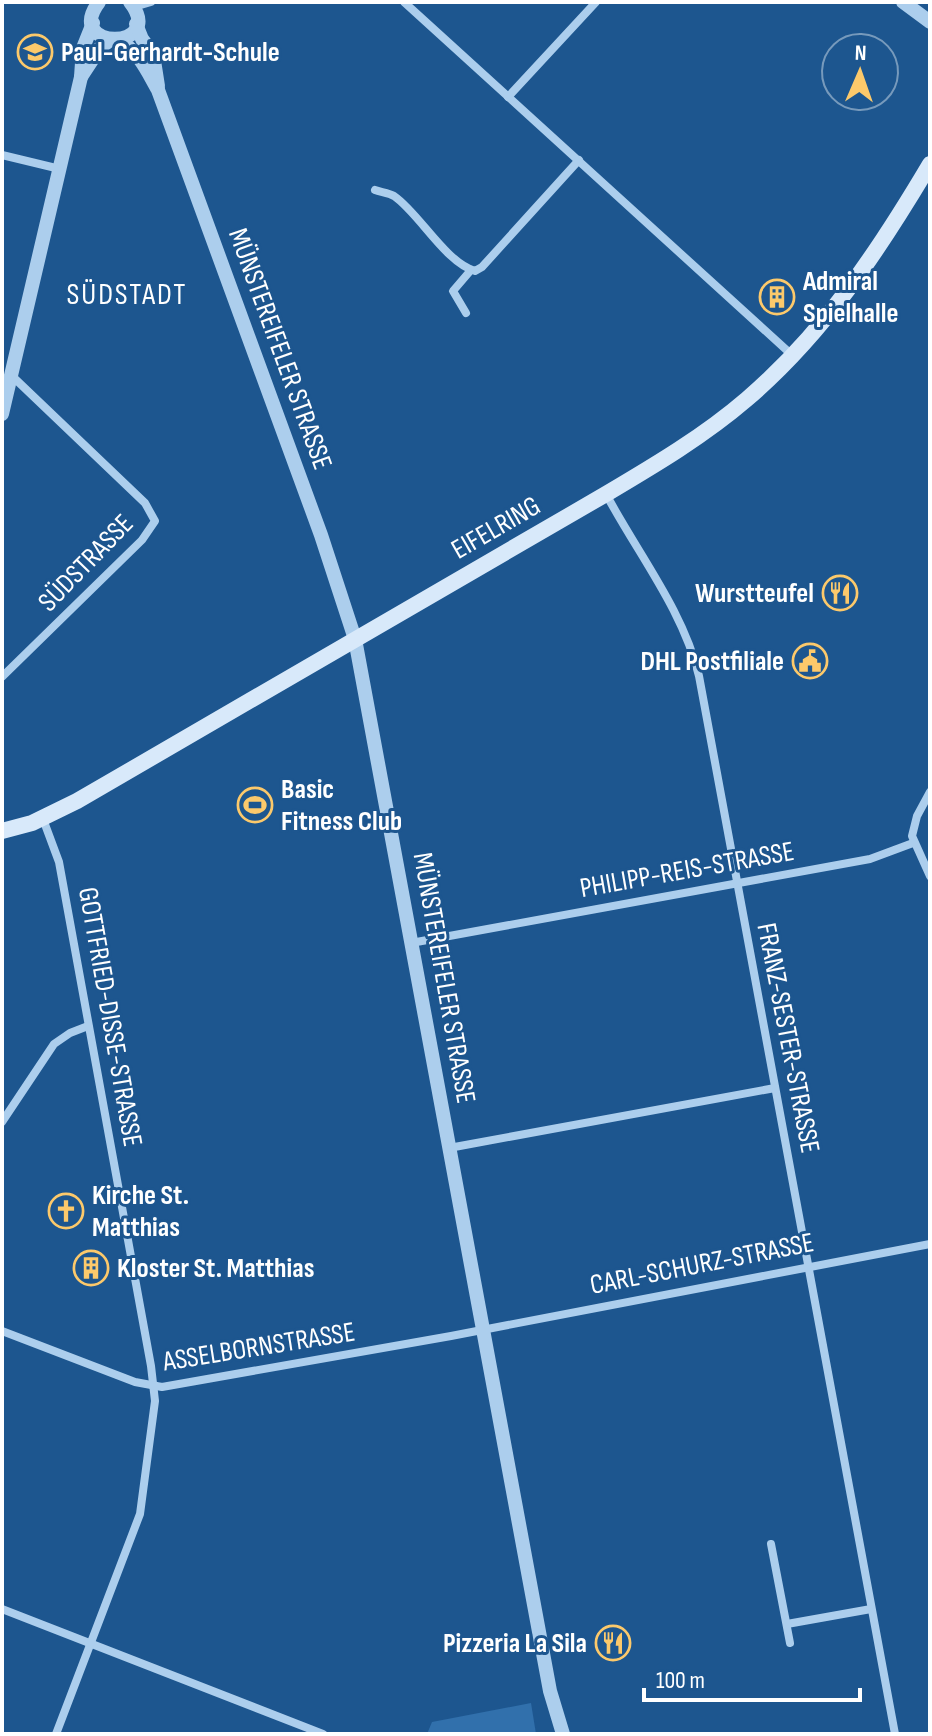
<svg xmlns="http://www.w3.org/2000/svg" width="932" height="1736" viewBox="0 0 932 1736" font-family="'Sofia Sans Condensed',sans-serif">
<style>
.green{fill:#3170ac}
.lines{fill:none;stroke-linecap:round;stroke-linejoin:round}
.minor{stroke:#acceed;stroke-width:8}
.tertiary{stroke:#acceed;stroke-width:14}
.secondary{stroke:#d8e9fa;stroke-width:16}
.labels{text-anchor:middle;dominant-baseline:central;stroke-width:6;stroke-linejoin:round;paint-order:stroke}
.poi-label{font-size:28px;font-weight:bold;fill:#fff;stroke:#1d568f;text-anchor:start}
.street-label{font-size:28px;fill:#fff;stroke:#1d568f}
.neighbourhood-label{font-size:30px;letter-spacing:2px;fill:#fff;stroke:#1d568f}
</style>
<rect width="100%" height="100%" fill="#1d568f"/>
<path class="green" d="M531 1703 536 1734H427L432 1722Z"/>
<g class="lines">
<g class="minor">
<path d="M404 2 792 355"/>
<path d="M134 7 151 2"/>
<path d="M508 97 596 2"/>
<path d="M2 155 60 169"/>
<path d="M375 190C380 192 389 193 394 196 419 213 445 262 475 271L482 267 579 160"/>
<path d="M466 313 453 291 471 270"/>
<path d="M606 494C638 554 683 610 699 676L895 1734"/>
<path d="M2 677 142 540 155 521 145 503 11 375"/>
<path d="M930 792 917 816 912 836 930 876"/>
<path d="M43 819 59 862 151 1366 155 1401 140 1514 56 1734"/>
<path d="M411 943 870 859 913 843"/>
<path d="M2 1122 54 1044 70 1033 88 1026"/>
<path d="M449 1148 775 1088"/>
<path d="M2 1331 135 1382 162 1387 451 1336 930 1244"/>
<path d="M771 1544 790 1643"/>
<path d="M2 1609 323 1734"/>
<path d="M787 1624 871 1609"/>
</g>
<g class="tertiary">
<path d="M99 2C62 51 168 51 130 2"/>
<path d="M903 2 930 22"/>
<path d="M136 24 142 39 153 54 158 86"/>
<path d="M118 40C139 51 147 71 158 90L321 535 355 639 550 1691 563 1734"/>
<path d="M81 77 100 48 110 40"/>
<path d="M2 414 81 77 83 48 93 23"/>
</g>
<path class="secondary" d="M2 831 32 823 77 801 606 494C655 465 704 436 747 399 824 333 879 250 930 164"/>
</g>
<defs>
<g id="school-ring" transform="scale(1.8)"><circle r="9.5" fill="#1d568f" stroke="#fcc96b" stroke-width="1.5"/><path d="M0-5L7-2L0 1L-7-2ZM-4 1L0 2.5L4 1V4Q0 6-4 4Z" fill="#fcc96b"/></g>
<g id="building-ring" transform="scale(1.8)"><circle r="9.5" fill="#1d568f" stroke="#fcc96b" stroke-width="1.5"/><path d="M-4-6H4V6H1V3H-1V6H-4ZM-2.5-4.3h1.7v1.8h-1.7ZM.8-4.3h1.7v1.8H.8ZM-2.5-1h1.7V.8h-1.7ZM.8-1h1.7V.8H.8Z" fill="#fcc96b"/></g>
<g id="restaurant-ring" transform="scale(1.8)"><circle r="9.5" fill="#1d568f" stroke="#fcc96b" stroke-width="1.5"/><path d="M-5-6h1v4h1v-4h1v4h1v-4h1v5L-1.5 .5V6h-2V.5L-5-1ZM5-6V6H3V1.5H1.5Q1.5-4 5-6Z" fill="#fcc96b"/></g>
<g id="civic-ring" transform="scale(1.8)"><circle r="9.5" fill="#1d568f" stroke="#fcc96b" stroke-width="1.5"/><path d="M-.6-6.5H3V-4.5H.6V-3L4-1V1h2V6H-6V1h2V-1L-.6-3ZM-1.2 2.5V6h2.4V2.5Z" fill="#fcc96b"/></g>
<g id="stadium-ring" transform="scale(1.8)"><circle r="9.5" fill="#1d568f" stroke="#fcc96b" stroke-width="1.5"/><path d="M0-5a6.5 5 0 1 0 0 10a6.5 5 0 1 0 0-10ZM-3.5-1.8h7v3.6h-7Z" fill="#fcc96b"/></g>
<g id="church-ring" transform="scale(1.8)"><circle r="9.5" fill="#1d568f" stroke="#fcc96b" stroke-width="1.5"/><path d="M-1.2-6h2.4v3.5h3.3v2.4h-3.3V6h-2.4V-.1h-3.3v-2.4h3.3Z" fill="#fcc96b"/></g>
</defs>
<g fill-rule="evenodd">
<use href="#school-ring" x="35" y="52"/>
<use href="#building-ring" x="777" y="297"/>
<use href="#restaurant-ring" x="840" y="593"/>
<use href="#civic-ring" x="810" y="661"/>
<use href="#stadium-ring" x="255" y="805"/>
<use href="#church-ring" x="66" y="1211"/>
<use href="#building-ring" x="91" y="1268"/>
<use href="#restaurant-ring" x="613" y="1643"/>
</g>
<g class="labels">
<g class="poi-label">
<text x="61" y="52">Paul-Gerhardt-Schule</text>
<text x="803" y="281">Admiral<tspan x="803" dy="32">Spielhalle</tspan></text>
<text x="814" y="593" text-anchor="end">Wurstteufel</text>
<text x="784" y="661" text-anchor="end">DHL Postfiliale</text>
<text x="281" y="789">Basic<tspan x="281" dy="32">Fitness Club</tspan></text>
<text x="92" y="1195">Kirche St.<tspan x="92" dy="32">Matthias</tspan></text>
<text x="117" y="1268">Kloster St. Matthias</text>
<text x="587" y="1643" text-anchor="end">Pizzeria La Sila</text>
</g>
<g class="street-label">
<text transform="translate(280 349) rotate(70)">MÜNSTEREIFELER STRASSE</text>
<text transform="translate(496 528) rotate(-30)">EIFELRING</text>
<text transform="translate(86 563) rotate(-46)">SÜDSTRASSE</text>
<text transform="translate(687 870) rotate(-10)">PHILIPP-REIS-STRASSE</text>
<text transform="translate(444 978) rotate(80)">MÜNSTEREIFELER STRASSE</text>
<text transform="translate(110 1017) rotate(80)">GOTTFRIED-DISSE-STRASSE</text>
<text transform="translate(788 1038) rotate(79)">FRANZ-SESTER-STRASSE</text>
<text transform="translate(702 1264) rotate(-11)">CARL-SCHURZ-STRASSE</text>
<text transform="translate(259 1347) rotate(-9)">ASSELBORNSTRASSE</text>
</g>
<g class="neighbourhood-label">
<text x="127" y="295">SÜDSTADT</text>
</g>
</g>
<rect width="932" height="1736" fill="none" stroke="#ffffff" stroke-width="8"/>
<g transform="translate(860 72) rotate(2)"><circle r="38" fill="#1d568f" stroke="#779abc" stroke-width="2"/>
<path d="M0-6L14 30L0 20L-14 30Z" fill="#fcc96b"/>
<text y="-12" font-size="22" font-weight="bold" text-anchor="middle" fill="#ffffff">N</text>
</g>
<path d="M644 1688v12h216v-12" fill="none" stroke="#ffffff" stroke-width="4"/>
<text x="656" y="1688" font-size="24" fill="#ffffff" stroke="#1d568f" stroke-width="6" paint-order="stroke">100 m</text>
</svg>
